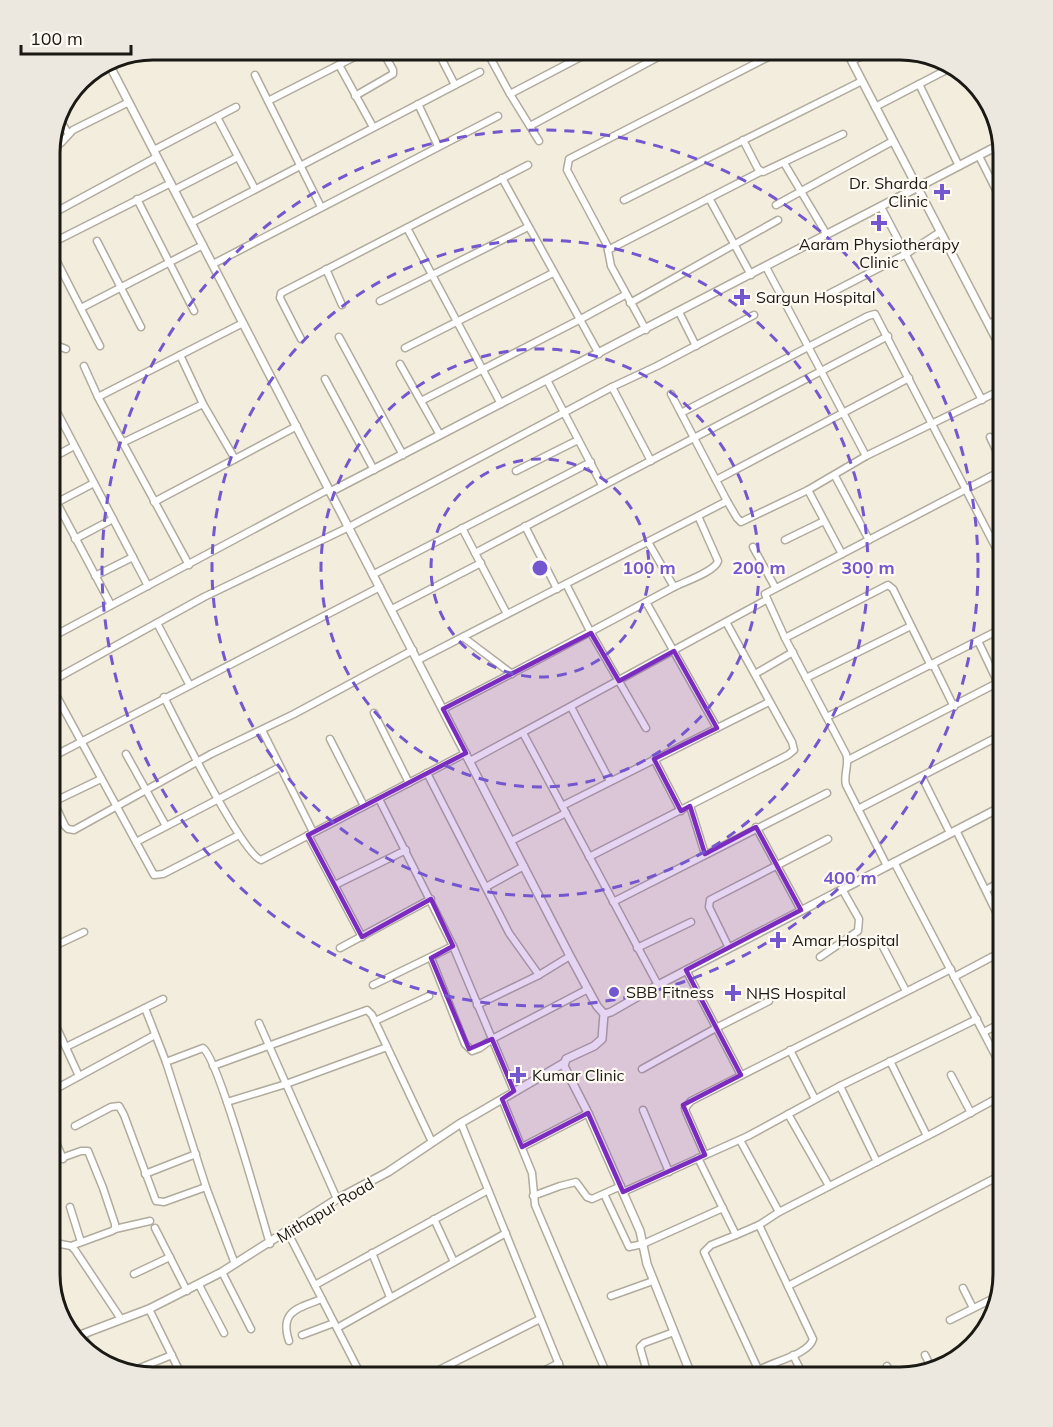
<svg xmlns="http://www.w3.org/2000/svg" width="1053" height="1427" viewBox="0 0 1053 1427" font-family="Mulish,sans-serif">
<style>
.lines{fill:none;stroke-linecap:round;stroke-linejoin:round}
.minor-casing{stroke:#b0ab9d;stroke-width:9}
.tertiary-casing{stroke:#b0ab9d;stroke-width:10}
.minor{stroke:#fff;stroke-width:6}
.tertiary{stroke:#fff;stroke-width:7}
.marked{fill:#7b2cbf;fill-opacity:0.2;stroke:#7b2cbf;stroke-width:4.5;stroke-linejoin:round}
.ring{fill:none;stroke:#7456cf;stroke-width:3;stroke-dasharray:10 8}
.poi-dot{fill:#7456cf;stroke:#fefaf2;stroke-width:2}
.labels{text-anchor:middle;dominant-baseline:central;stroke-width:4.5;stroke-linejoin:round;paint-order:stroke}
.poi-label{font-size:16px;fill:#1b1914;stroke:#fefaf2;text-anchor:start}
.street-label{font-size:16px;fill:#1b1914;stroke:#fefaf2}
.rim{fill:none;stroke:#1b1914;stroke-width:3}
.centre{fill:#7456cf;stroke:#fefaf2;stroke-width:3}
.ring-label{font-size:18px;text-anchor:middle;font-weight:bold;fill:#7456cf;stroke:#fefaf2;stroke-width:4.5;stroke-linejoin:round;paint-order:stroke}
</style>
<rect width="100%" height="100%" fill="#f3edde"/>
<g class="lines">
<g class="minor-casing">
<g id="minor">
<path d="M437 50 455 85"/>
<path d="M486 50 510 94 539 141"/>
<path d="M852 61 874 50"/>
<path d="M339 65 373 127"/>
<path d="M255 75 321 207"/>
<path d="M919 84 959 166"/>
<path d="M510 94 594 50"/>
<path d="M982 94 992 112"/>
<path d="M355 96 393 74V70L382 50"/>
<path d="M268 101 368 50"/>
<path d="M418 104 438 146"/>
<path d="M875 107 954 66"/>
<path d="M58 117 68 133"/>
<path d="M217 117 255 189"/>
<path d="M530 126 671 50"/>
<path d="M743 140 758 169 763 172 843 134"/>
<path d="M50 150 61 143 73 130 129 102"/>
<path d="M154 150 236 107"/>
<path d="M979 156 1003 204"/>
<path d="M784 163 827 235"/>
<path d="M502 178 599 354"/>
<path d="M174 190 238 157"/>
<path d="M709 198 751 275"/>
<path d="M137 199 194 311"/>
<path d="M624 200 862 81"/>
<path d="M776 205 893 141"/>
<path d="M881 207 982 400"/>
<path d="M50 215 157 157"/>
<path d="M191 223 480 72"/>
<path d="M407 228 501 404"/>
<path d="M97 241 141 327"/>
<path d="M50 244 171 183"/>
<path d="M50 248 100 346"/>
<path d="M608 250 760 172"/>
<path d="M213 264 498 116"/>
<path d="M766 267 866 456"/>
<path d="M326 269 342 305"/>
<path d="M823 297 906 254 940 232"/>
<path d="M380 301 528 227"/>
<path d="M630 303 778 220"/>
<path d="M81 308 203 245"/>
<path d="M679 312 696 346"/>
<path d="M989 324 1003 316"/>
<path d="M646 330 611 266 607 245 567 170 569 159 782 50"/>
<path d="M339 337 403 455"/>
<path d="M301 339 280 298 281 293 528 165"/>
<path d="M50 343 66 349"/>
<path d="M405 348 553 273"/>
<path d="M180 355 203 404 235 459"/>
<path d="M400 364 440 435"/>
<path d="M84 366 98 397 189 565"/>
<path d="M325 379 374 470"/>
<path d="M547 380 602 485"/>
<path d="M612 387 651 461"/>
<path d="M671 394 727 501 737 518 741 522 808 490 866 456 1003 389"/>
<path d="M98 397 243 323"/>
<path d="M421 401 579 320 625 295"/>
<path d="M50 411 58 414 148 586"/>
<path d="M681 413 868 316 875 314 995 546 998 551 1003 550"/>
<path d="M990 437 1003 465"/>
<path d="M122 443 203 404"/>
<path d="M50 459 74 446"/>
<path d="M516 471 578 440"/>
<path d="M835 476 869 540"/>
<path d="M716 480 909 378"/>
<path d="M50 490 111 605"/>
<path d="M808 490 842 554"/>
<path d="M154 502 297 426"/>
<path d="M56 503 94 483"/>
<path d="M525 526 557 589"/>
<path d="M462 528 507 614"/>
<path d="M75 539 113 519"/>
<path d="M785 540 824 521"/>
<path d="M648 542 674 587"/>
<path d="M753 547 775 587"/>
<path d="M475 553 888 336"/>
<path d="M374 574 591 462"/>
<path d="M95 576 133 557"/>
<path d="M566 584 591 633 646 728"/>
<path d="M646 602 717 728"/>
<path d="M392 609 481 563"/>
<path d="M157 623 189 684"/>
<path d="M463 637 512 674"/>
<path d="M50 638 329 489"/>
<path d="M785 638 888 585 893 589 931 666"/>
<path d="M978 641 998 683"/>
<path d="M418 660 727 501"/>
<path d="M933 664 954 707"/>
<path d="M755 674 793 652"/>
<path d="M806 678 911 626"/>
<path d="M50 682 204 597 349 527 612 387 657 366 754 315"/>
<path d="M50 684 154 875 163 874 239 835"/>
<path d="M164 697C177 723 242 853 261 860L466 753"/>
<path d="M571 707 610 781"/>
<path d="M443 709C520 670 596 629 672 588 683 582 715 572 718 561L698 516"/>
<path d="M374 713 409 783"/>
<path d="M827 717 1003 628"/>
<path d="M262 730 313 832"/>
<path d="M523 733 658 985"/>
<path d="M330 739 364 806"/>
<path d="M126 754 166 826"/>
<path d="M50 758 380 587"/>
<path d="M654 759 681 811"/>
<path d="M848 760 1003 680"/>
<path d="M470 761 766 600"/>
<path d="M427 773 509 933 539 975"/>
<path d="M922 777 950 833"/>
<path d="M50 794 65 826 68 829 74 830 211 754 294 714 413 650"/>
<path d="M379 799 453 946 514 1091"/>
<path d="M53 802 101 779"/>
<path d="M562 806 769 702"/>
<path d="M690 806 705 854"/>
<path d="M858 809 1003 734"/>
<path d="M756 827 801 910"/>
<path d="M956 830 1003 926"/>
<path d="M308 835 362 937"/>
<path d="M511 841 566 813"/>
<path d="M136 842 280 767"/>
<path d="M589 857 788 755 794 750 792 742 726 622"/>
<path d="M894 862 1003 1070"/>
<path d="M887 866 846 785C843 774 850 764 846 754L785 638 765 594 1003 470"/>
<path d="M335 885 406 850"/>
<path d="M486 887 524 866"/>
<path d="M986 890 1003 880"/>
<path d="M613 902 827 793"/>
<path d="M881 943 906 991"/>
<path d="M50 948 84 932"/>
<path d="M340 948 431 899"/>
<path d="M637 948 691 922"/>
<path d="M729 948 709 907 710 900 828 839"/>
<path d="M820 957 858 931 859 919 842 889"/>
<path d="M431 958 465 1044 472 1051 480 1048 492 1039 588 989"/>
<path d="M686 970 741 1075"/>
<path d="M954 977 1003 951"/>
<path d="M373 985 453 946"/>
<path d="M477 1005 539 975 570 956"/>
<path d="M145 1008 166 1062 206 1187 235 1264"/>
<path d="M50 1013 79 1076"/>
<path d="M375 1021 429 996"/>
<path d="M259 1023 337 1199"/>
<path d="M984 1032 1003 1022"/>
<path d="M66 1047 163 999"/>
<path d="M790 1050 815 1099"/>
<path d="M890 1061 927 1136"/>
<path d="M166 1062 203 1048C219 1060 261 1214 270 1244"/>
<path d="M213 1066 367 1010 372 1015 432 1142"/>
<path d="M642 1069 716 1028 769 1001"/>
<path d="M951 1075 971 1113"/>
<path d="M840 1086 877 1162"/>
<path d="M50 1092 155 1035"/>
<path d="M502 1099 532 1173 535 1205 608 1377"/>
<path d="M227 1102 286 1084 387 1047"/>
<path d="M643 1110 669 1172"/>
<path d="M788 1114 829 1186"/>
<path d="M461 1123 564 1377"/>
<path d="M75 1126 111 1107 119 1106 124 1115 156 1201 164 1202 206 1187"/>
<path d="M50 1128 63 1159"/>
<path d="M740 1140 779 1212 937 1131 1003 1095"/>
<path d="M522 1147 588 1113"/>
<path d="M705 1155 686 1112 685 1108 691 1101 951 969"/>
<path d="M698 1158 736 1235 711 1245 704 1252 758 1369"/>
<path d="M50 1162 81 1151H88L103 1188 115 1224V1229L112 1231 71 1246"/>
<path d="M145 1174 196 1154"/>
<path d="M623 1192 748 1136 840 1086 977 1019"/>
<path d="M604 1194 629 1247 643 1244 723 1208"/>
<path d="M533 1196 560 1186 576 1182 587 1197 592 1199 621 1186"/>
<path d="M70 1207 81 1242"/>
<path d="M434 1219 454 1262"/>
<path d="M155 1228 187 1291"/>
<path d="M115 1229 150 1221"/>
<path d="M287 1231 362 1377"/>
<path d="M736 1235 759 1225 779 1212"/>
<path d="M50 1242 71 1246 75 1250 121 1319"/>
<path d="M372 1253 390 1297"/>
<path d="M222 1272 251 1329"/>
<path d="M134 1274 170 1257"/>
<path d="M199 1285 224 1333"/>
<path d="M315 1285 488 1190"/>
<path d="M788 1286 1003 1174"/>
<path d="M963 1288 973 1308"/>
<path d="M611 1296 653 1281"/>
<path d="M149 1309 182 1376"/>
<path d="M950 1320 998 1296"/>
<path d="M337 1328 506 1233"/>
<path d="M82 1334 92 1354"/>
<path d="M302 1335 334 1323"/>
<path d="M289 1341C279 1311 298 1308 322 1299"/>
<path d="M793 1355 804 1377"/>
<path d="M925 1355 932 1369"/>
<path d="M887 1366 892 1377"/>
<path d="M130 1372 172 1355"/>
<path d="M647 1372 640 1347 644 1343 674 1332"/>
<path d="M425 1377 540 1319"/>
<path d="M532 1377 559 1363"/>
<path d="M630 1377 647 1372 650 1377"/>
<path d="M748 1377C762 1363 808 1357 813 1339L759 1225"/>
</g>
</g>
<g class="tertiary-casing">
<g id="tertiary">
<path d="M846 50 1003 352"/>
<path d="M110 66 570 956 597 1006 604 1014 602 1039 594 1046 566 1059 564 1066 588 1113 640 1231 647 1264 692 1377"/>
<path d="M330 492 1001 144"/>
<path d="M604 1014 611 1012 658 985 1003 806"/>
<path d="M75 1337 149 1309 222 1272 337 1199 388 1172 461 1123 564 1063"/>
<path d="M711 1377 727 1371 732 1377"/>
</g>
</g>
<use href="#minor" class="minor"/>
<use href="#tertiary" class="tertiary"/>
</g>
<path class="marked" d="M591 633 619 681 674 651 717 728 654 759 681 811 690 806 705 854 756 827 801 910 686 970 741 1075 683 1105 705 1155 623 1192 588 1113 522 1147 502 1099 514 1091 492 1039 469 1049 431 958 453 946 431 899 362 937 308 835 466 753 443 709Z"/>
<g class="ring">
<circle cx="540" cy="568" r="109"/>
<circle cx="540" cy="568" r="219"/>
<circle cx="540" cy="568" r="328"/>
<circle cx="540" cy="568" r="438"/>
</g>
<g class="poi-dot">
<path d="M939 183h6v6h6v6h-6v6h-6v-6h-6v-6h6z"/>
<path d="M876 214h6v6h6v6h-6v6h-6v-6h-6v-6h6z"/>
<path d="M739 288h6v6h6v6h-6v6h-6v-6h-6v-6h6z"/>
<path d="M775 931h6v6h6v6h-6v6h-6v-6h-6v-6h6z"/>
<circle cx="614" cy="992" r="6"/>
<path d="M730 984h6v6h6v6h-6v6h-6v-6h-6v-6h6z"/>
<path d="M515 1066h6v6h6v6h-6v6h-6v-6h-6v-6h6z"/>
</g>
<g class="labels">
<g class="poi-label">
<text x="928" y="183" text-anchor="end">Dr. Sharda<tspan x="928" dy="18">Clinic</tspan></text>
<text x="879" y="244" text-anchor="middle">Aaram Physiotherapy<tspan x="879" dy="18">Clinic</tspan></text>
<text x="756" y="297">Sargun Hospital</text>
<text x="792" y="940">Amar Hospital</text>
<text x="626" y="992">SBB Fitness</text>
<text x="746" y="993">NHS Hospital</text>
<text x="532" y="1075">Kumar Clinic</text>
</g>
<g class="street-label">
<text transform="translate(325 1210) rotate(-31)">Mithapur Road</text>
</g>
</g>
<path d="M0 0H1053V1427H0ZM153 60H900A93 93 0 0 1 993 153V1274A93 93 0 0 1 900 1367H153A93 93 0 0 1 60 1274V153A93 93 0 0 1 153 60Z" fill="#ece8e0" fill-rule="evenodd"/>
<path class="rim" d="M153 60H900A93 93 0 0 1 993 153V1274A93 93 0 0 1 900 1367H153A93 93 0 0 1 60 1274V153A93 93 0 0 1 153 60Z"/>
<circle cx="540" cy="568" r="9" class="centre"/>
<g class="ring-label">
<text x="649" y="574">100 m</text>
<text x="759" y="574">200 m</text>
<text x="868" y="574">300 m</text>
<text x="850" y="884">400 m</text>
</g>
<path d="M21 45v9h110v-9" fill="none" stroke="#1b1914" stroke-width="3"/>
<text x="30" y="45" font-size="18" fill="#1b1914" stroke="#fefaf2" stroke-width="4.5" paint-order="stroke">100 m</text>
</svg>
